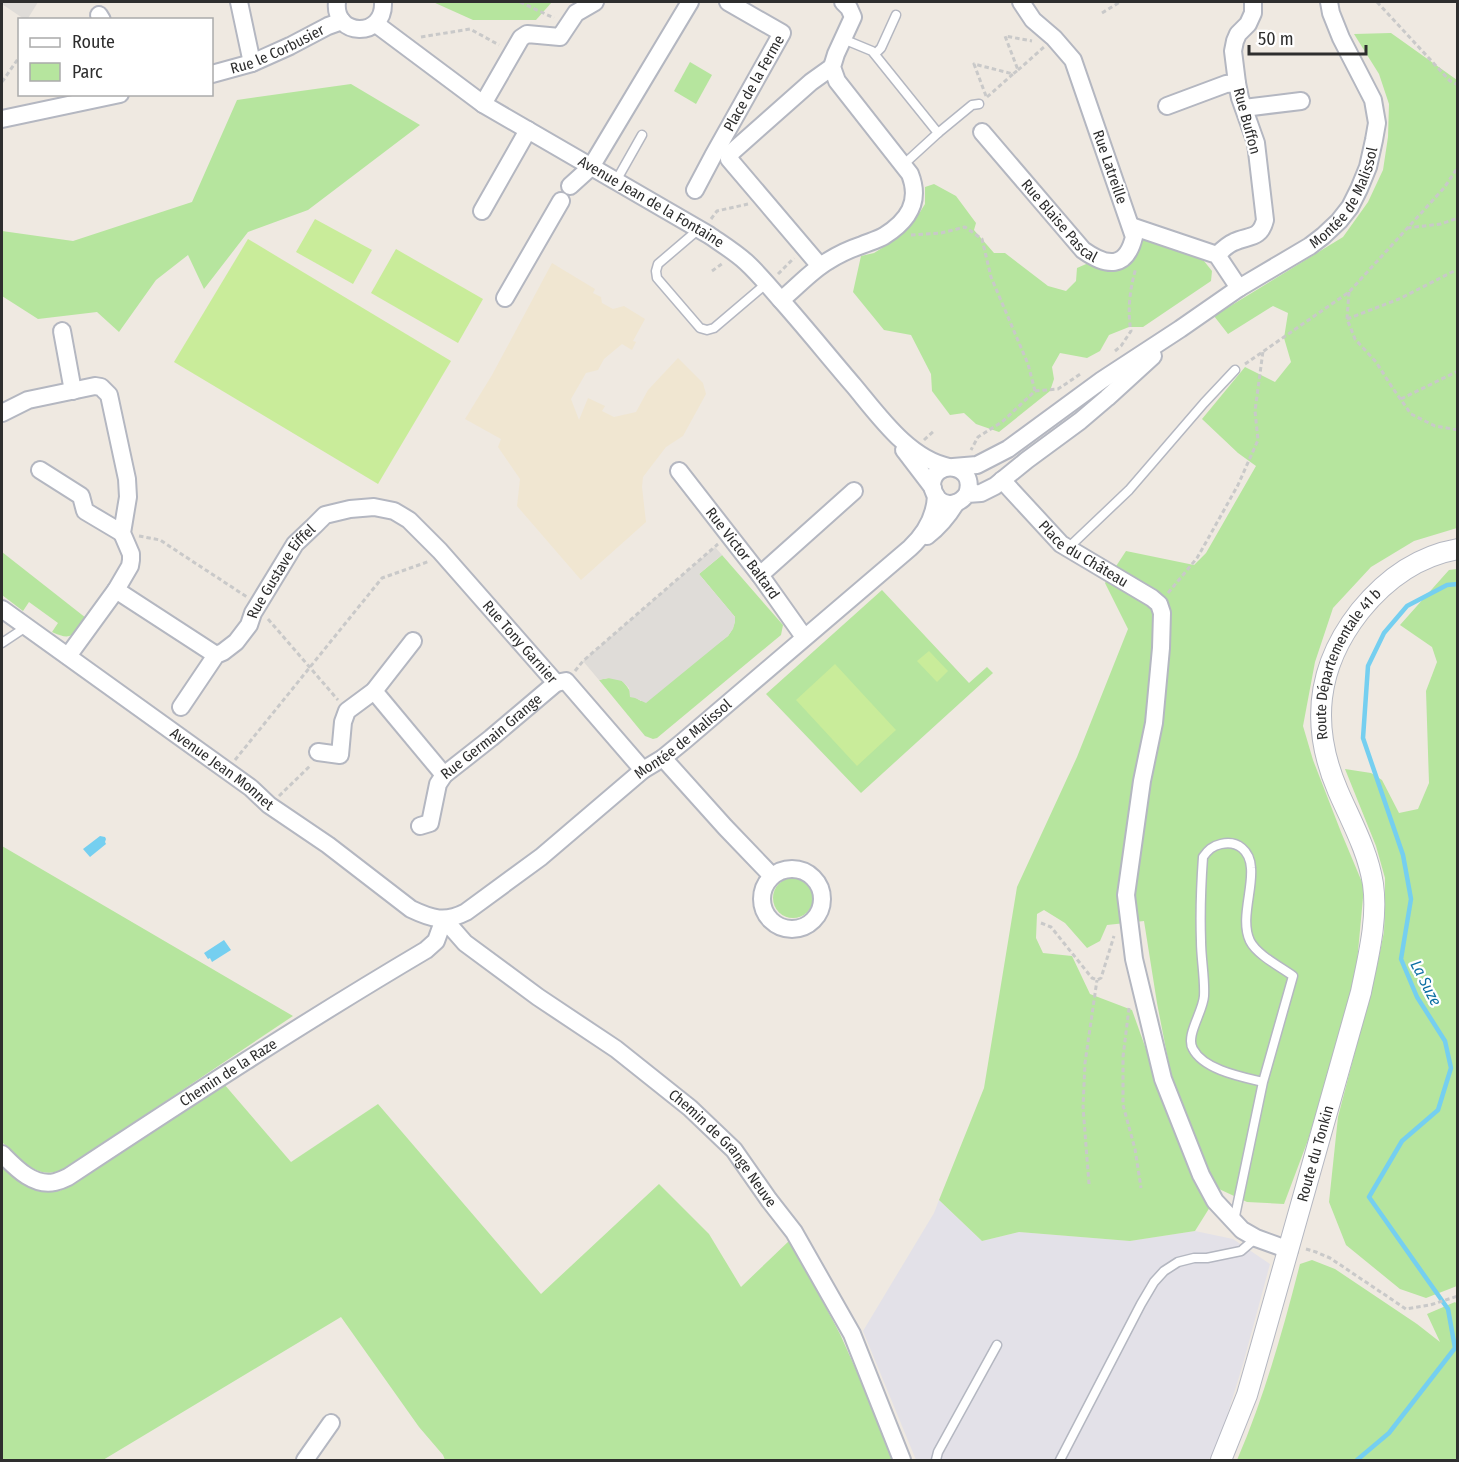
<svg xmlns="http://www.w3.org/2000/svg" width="1459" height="1462" font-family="'Fira Sans Condensed',sans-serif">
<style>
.industrial{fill:#e3e1e8}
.education{fill:#f0e6d1}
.green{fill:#b6e59e}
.pitch{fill:#c9ec9a}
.plaza{fill:#dfdcd8}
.water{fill:#75cff0}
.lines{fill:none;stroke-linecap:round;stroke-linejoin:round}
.stream{stroke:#75cff0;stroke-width:4.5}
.service-casing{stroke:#b4b7c1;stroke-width:11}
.minor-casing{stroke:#b4b7c1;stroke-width:20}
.tertiary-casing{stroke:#b4b7c1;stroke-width:22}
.path{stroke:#c9c9c9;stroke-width:3;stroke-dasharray:4.5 3;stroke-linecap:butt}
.service{stroke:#fff;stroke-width:8}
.minor{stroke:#fff;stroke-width:16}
.tertiary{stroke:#fff;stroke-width:20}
.labels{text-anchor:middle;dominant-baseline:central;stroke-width:4.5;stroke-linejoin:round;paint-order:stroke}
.street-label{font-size:15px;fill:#2e2e2e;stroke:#fff}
.water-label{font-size:16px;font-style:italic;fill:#0d6fa3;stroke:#fff}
</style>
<rect width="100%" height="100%" fill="#efe9e1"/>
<path class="industrial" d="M939 1200 982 1241 1019 1232 1130 1241 1195 1231 1233 1239 1270 1264 1243 1364 1221 1436 1209 1460H916L863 1331 934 1213Z"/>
<path class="education" d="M552 263 595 289 593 293 601 297 602 303 613 309 624 306 645 319 633 341 636 342 632 350 622 344 604 359 598 370 586 373 571 399 579 420 588 398 605 406 602 411 614 417 636 412 648 390 678 358 703 383 706 394 683 436 666 447 643 477 642 487 646 522 581 580 517 506 520 479 498 447 501 439 465 419 492 375Z"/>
<g class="green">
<path d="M433 2H552L536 20H473Z"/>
<path d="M1391 33 1457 80V528L1414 541 1371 567 1333 608 1315 662 1303 726 1313 760 1341 832 1364 887 1355 984 1308 1140 1284 1204 1247 1202 1219 1189 1208 1170 1171 1075 1157 1003 1144 921 1107 925 1100 941 1087 948 1065 923 1044 910 1037 914 1036 938 1043 953 1072 956 1090 994 1132 1010 1166 1105 1210 1207 1195 1231 1130 1241 1019 1232 982 1241 939 1200 984 1088 1017 887 1077 757 1128 629 1105 583 1126 551 1194 565 1206 553 1256 466 1238 453 1202 419 1245 367 1275 382 1291 362 1284 338 1288 313 1273 306 1228 334 1214 316 1343 237 1368 202 1383 170 1388 137 1389 104 1379 74 1354 34Z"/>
<path d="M690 62 712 75 696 104 674 91Z"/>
<path d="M351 84 420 125 308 210 248 232 204 289 188 255 156 280 119 332 97 312 38 319 2 296V231L73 241 192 202 237 100Z"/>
<path d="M934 184 956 196 976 223 974 230 994 253H1005L1048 286 1066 291 1076 281 1077 268 1093 261 1107 266 1141 236 1193 254 1204 261 1212 271 1211 281 1143 327H1129L1109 335 1100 351 1087 358 1060 353 1052 367 1054 379 1050 391 999 432 976 424 964 413 950 415 932 391 931 374 911 335 884 330 853 292 861 256 874 253 890 243 917 217 925 204V187Z"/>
<path d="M2 552 86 618C74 634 73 642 52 632L58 623 29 602 23 611 2 595Z"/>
<path d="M722 555 783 625 781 635 657 738 653 739 645 736 599 680C630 672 622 690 641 701L728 636C732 630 735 625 735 617L699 574Z"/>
<path d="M1457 569V1286L1426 1298 1400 1289 1346 1245 1329 1202 1338 1117 1376 971 1384 932 1385 907V878L1376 846 1345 769 1371 773 1382 780 1399 813 1418 809 1429 783 1426 691 1437 662 1432 647 1400 625 1449 570Z"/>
<path d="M882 590 969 683 987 667 993 673 861 793 766 694Z"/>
<path d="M2 846 293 1016 69 1166C65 1168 60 1171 55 1172 34 1177 15 1155 2 1142Z"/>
<circle cx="793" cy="898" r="20"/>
<path d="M224 1084 291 1162 378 1104 541 1294 659 1184 709 1234 741 1287 790 1240 840 1334 882 1428 892 1460H445L443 1455 419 1427 341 1317 103 1460H2V1167C17 1178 37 1195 58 1191 64 1190 70 1185 75 1183Z"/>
<path d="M1312 1260 1335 1269 1417 1324 1440 1342 1427 1314 1455 1302 1458 1305 1457 1460H1237C1264 1398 1283 1330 1300 1264Z"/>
</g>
<g class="pitch">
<path d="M315 219 372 250 353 284 296 252Z"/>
<path d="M248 239 451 361 378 484 174 362Z"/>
<path d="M396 249 483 299 458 343 371 293Z"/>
<path d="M929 651 948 671 937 682 917 661Z"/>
<path d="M835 664 896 730 857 766 796 700Z"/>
</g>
<g class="plaza">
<path d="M2 2H38L27 20 24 19 2 4Z"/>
<path d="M715 547 722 555 699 574 735 617V622L733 629 728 636 646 703 635 698 630 697 629 688 622 681 608 678 599 680 583 661Z"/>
</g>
<g class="water">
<path d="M100 836 105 837 106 839 105 842 106 844 90 857 83 849Z"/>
<path d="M224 940 231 950 212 962 210 958 208 959 204 953Z"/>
</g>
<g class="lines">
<path class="stream" d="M1357 1460 1389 1433 1455 1348 1448 1309 1369 1197 1402 1141 1438 1110 1451 1068 1445 1041 1417 997 1401 959 1411 899 1403 855 1363 738 1368 666 1384 633 1407 606 1447 585 1458 584"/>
<g class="service-casing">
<g id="service">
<path d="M843 39 872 51 938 133 903 165"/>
<path d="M875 54 881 48 896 15"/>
<path d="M938 133 972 105 979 104"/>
<path d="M616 181 642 135"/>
<path d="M699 229 658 264 656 271 657 278 700 328 707 330 714 328 767 283"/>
<path d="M1067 549 1129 490 1204 403 1235 370"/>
<path d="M2 643 26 627"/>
<path d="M1234 1221 1263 1082 1293 976C1281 967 1257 955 1250 941 1240 920 1253 890 1251 868 1250 851 1238 840 1221 844 1212 846 1208 850 1203 857 1201 885 1200 913 1201 941 1201 959 1205 978 1204 996 1203 1012 1185 1036 1193 1049 1204 1070 1242 1077 1263 1082"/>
<path d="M936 1460 938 1452 997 1345"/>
<path d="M1060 1460 1141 1304 1154 1282 1164 1271 1178 1262 1194 1258H1207L1241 1251 1256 1238"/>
</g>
</g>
<g class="minor-casing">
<g id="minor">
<path d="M239 2 252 63"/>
<path d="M337 2C333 37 385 39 383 2"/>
<path d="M99 15 102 20"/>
<path id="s1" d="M376 24 483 104 709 235C722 244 735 252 746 262 758 273 769 286 780 299 805 327 829 357 854 386 879 416 909 459 949 467"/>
<path id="s2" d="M212 74 252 63 290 46 328 26 342 21"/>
<path d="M483 104 521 38 527 34 560 37 576 13 595 2"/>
<path d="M1167 106 1226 84 1237 83"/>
<path d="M1244 108 1301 101"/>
<path d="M2 119 120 94"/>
<path id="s3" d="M982 132 1083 250C1107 267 1126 269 1134 237L1073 60 1054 38 1033 20 1021 2"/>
<path d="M570 186 591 167 690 2"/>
<path id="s4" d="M695 190 713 156 782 33 728 2"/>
<path d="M482 211 528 130"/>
<path d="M1131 226 1217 255 1239 288"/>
<path d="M1217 255C1222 250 1227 245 1234 242 1248 235 1260 240 1265 220L1256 143 1240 98 1237 83 1233 51 1235 41 1238 34 1248 24 1253 13V2"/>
<path d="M820 266 729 159 732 152 811 82 832 67"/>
<path d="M505 298 561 201"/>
<path d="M781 300C796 288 812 270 828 261 839 254 850 249 862 245 869 242 877 240 884 236 908 221 921 202 910 174L837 81 832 67 836 54 853 17 849 8 843 2"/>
<path d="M62 331 73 391"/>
<path d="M2 413 28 400 95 386 101 387 109 395 127 479 128 497 122 533 131 554V560L130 566 116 590 68 656"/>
<path d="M904 450 933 488"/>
<path id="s5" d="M953 467 977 465 1008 449 1102 380 1180 329 1239 288 1310 246 1323 236 1339 221 1350 207 1359 189 1368 167 1374 140 1377 123 1373 100 1341 38 1331 13 1329 2"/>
<path d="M40 470 81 496 85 511 122 533"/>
<path id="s6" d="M679 471 760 575 804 637"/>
<path id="s7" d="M1002 480 1061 544 1152 598 1159 604 1162 613 1161 648 1154 723 1142 781 1126 895 1134 959 1163 1079 1201 1175 1215 1201 1242 1230 1256 1238 1289 1250"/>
<path d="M967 494C978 463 932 458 932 486 933 491 935 495 938 499 947 508 960 504 967 494L981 493 995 486 1027 460 1080 421 1107 398 1153 356"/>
<path d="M927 536C939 527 948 516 956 503"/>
<path d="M760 575 854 491"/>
<path d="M116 590 216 655"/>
<path id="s8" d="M2 609 251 788 269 805 328 845 411 909C432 919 445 923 466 912L541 857 643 770 663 758 685 740 910 548C925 534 935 517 936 496"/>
<path d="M374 691 444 775"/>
<path id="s9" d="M181 707 216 655 223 652 236 642 249 625 253 613 295 544 314 526 325 515 350 509 374 507 394 511 409 520 440 551 556 683 566 681 643 770"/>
<path d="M318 752 340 755 343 722 347 711 374 691 413 641"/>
<path d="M663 758 725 827 772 876"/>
<path id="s10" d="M420 826 430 823 438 784 444 775 491 738 556 683"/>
<circle cx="792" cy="899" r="30"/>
<path id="s11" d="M444 919 465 943 538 997 616 1049 690 1108 734 1150 769 1200 794 1232 852 1334 902 1460"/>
<path id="s12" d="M2 1154C15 1167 33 1187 55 1182 59 1181 64 1179 68 1177 186 1099 304 1022 426 950L436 941 444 919"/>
<path d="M305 1460 331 1423"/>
</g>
</g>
<g class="tertiary-casing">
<g id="tertiary">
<path id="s13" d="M1221 1460 1247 1395 1261 1346 1361 992C1368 957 1378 920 1373 884 1368 851 1351 821 1338 791 1310 726 1316 667 1360 611 1385 580 1418 556 1458 549"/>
</g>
</g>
<g class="path">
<path d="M520 2 554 18"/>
<path d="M1377 2 1450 81 1458 85"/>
<path d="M1102 13 1120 2"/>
<path d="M421 37 470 29 499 45"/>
<path d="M1018 70 1044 47"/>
<path d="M2 82 20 56"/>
<path d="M986 96 974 64 1013 74 1018 70 1005 36 1032 41"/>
<path d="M987 97 1013 74"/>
<path d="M711 219 717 211 748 204"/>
<path d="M1407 228 1441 224 1458 218"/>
<path d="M911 235 941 233 965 227 982 239 991 277 1028 364 1035 391 1002 422 978 437 971 450"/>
<path d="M712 271 723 263"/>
<path d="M778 274 794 258"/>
<path d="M1349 292 1347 319 1355 339 1376 362 1392 387 1411 414 1435 426 1458 430"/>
<path d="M1347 319 1399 299 1458 269"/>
<path d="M1115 351 1121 346 1131 331C1127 311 1130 288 1136 268"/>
<path d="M1245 364 1349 292 1444 188 1458 167"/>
<path d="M1035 391 1058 389 1082 373"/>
<path d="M1401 399 1458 371"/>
<path d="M924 440 934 431"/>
<path d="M139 536 160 540 247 597"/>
<path d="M1168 593 1197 558 1205 544 1238 485 1258 440 1255 411 1263 351"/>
<path d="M268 619 338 700"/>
<path d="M575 671 583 661 718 544"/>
<path d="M235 760 382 578 430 561"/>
<path d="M279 796 311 765"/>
<path d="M1041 923 1051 927 1092 978 1097 980 1101 978 1114 936"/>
<path d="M1129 1008 1123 1057V1105L1135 1149 1141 1188"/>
<path d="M1089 1184 1083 1107 1085 1063 1097 980"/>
<path d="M1306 1249 1316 1252 1330 1258 1406 1309 1430 1305 1458 1296"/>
</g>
<use href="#service" class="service"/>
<use href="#minor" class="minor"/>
<use href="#tertiary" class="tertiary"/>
</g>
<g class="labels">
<g class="street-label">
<text stroke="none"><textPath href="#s2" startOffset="70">Rue le Corbusier</textPath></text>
<text stroke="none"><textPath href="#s4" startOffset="122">Place de la Ferme</textPath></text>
<text transform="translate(1247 121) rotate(75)">Rue Buffon</text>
<text transform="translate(1110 167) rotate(71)">Rue Latreille</text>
<text stroke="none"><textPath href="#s5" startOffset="484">Montée de Malissol</textPath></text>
<text stroke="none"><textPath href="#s1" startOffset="328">Avenue Jean de la Fontaine</textPath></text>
<text stroke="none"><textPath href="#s3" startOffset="118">Rue Blaise Pascal</textPath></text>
<text stroke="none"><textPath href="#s7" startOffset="111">Place du Château</textPath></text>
<text stroke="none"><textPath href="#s6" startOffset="104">Rue Victor Baltard</textPath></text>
<text stroke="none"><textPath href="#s9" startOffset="171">Rue Gustave Eiffel</textPath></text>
<text stroke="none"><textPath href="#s9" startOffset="496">Rue Tony Garnier</textPath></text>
<text stroke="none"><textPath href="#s13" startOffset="834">Route Départementale 41 b</textPath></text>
<text stroke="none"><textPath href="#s10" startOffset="122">Rue Germain Grange</textPath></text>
<text stroke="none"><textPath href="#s8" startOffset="843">Montée de Malissol</textPath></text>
<text stroke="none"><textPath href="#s8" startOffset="272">Avenue Jean Monnet</textPath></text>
<text stroke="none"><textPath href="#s12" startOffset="268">Chemin de la Raze</textPath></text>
<text stroke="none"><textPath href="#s11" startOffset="363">Chemin de Grange Neuve</textPath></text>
<text stroke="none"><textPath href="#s13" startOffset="321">Route du Tonkin</textPath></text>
</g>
<g class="water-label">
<text transform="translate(1426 983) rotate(63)">La Suze</text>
</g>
</g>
<rect width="1459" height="1462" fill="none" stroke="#2e2e2e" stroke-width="6"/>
<rect x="18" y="18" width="195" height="78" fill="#ffffff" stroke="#ababab" stroke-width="1.5"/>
<rect x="30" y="38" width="30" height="9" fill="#ffffff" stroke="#ababab" stroke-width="1.5"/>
<text x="72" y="48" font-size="18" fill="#2e2e2e">Route</text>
<rect x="30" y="63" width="30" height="18" fill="#b6e59e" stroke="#ababab" stroke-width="1.5"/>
<text x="72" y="78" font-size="18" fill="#2e2e2e">Parc</text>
<path d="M1249 45v9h117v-9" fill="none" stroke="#2e2e2e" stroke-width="3"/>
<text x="1258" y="45" font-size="18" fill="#2e2e2e" stroke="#ffffff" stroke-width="4.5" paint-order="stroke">50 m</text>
</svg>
